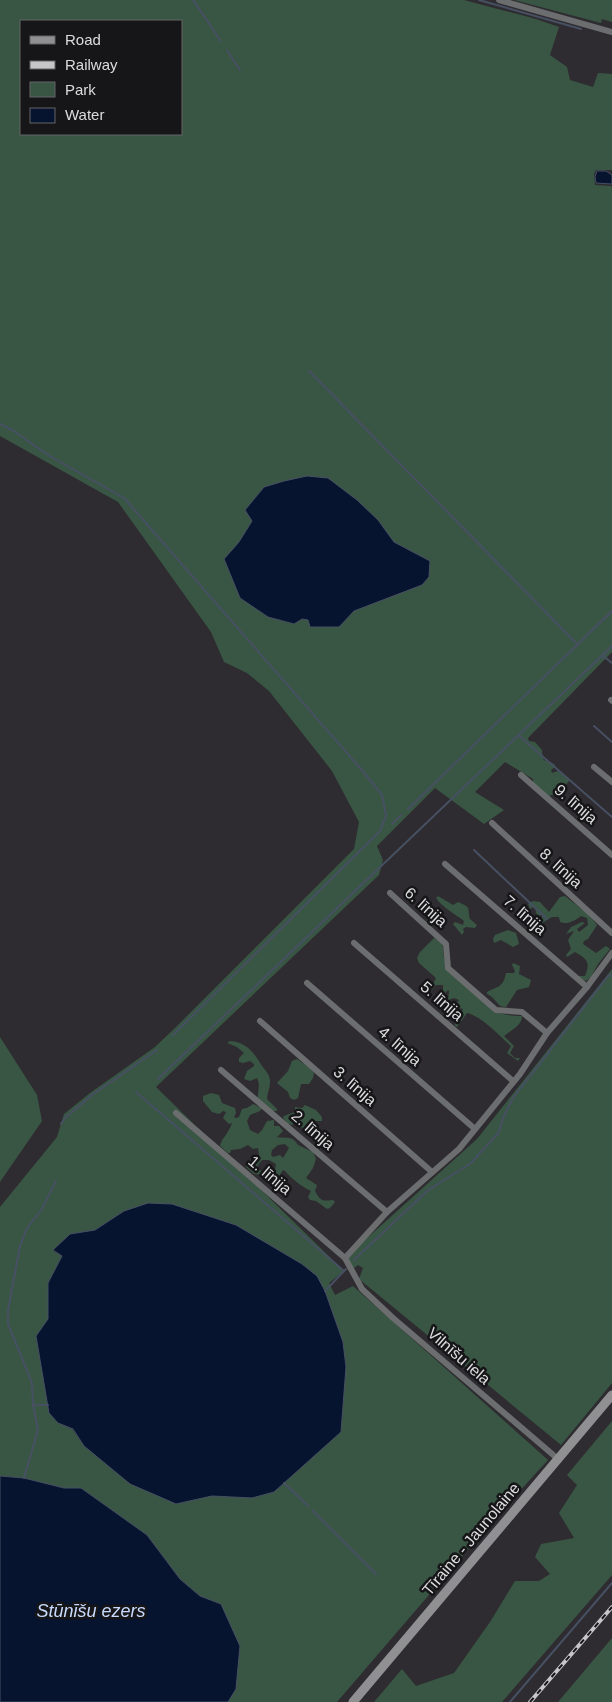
<svg xmlns="http://www.w3.org/2000/svg" width="612" height="1702" font-family="Arial,sans-serif">
<style>
.green{fill:#395644;fill-rule:evenodd}
.water{fill:#07142f;stroke:#475063}
.lines{fill:none;stroke-linecap:round;stroke-linejoin:round}
.stream{stroke:#475063;stroke-width:2}
.minor{stroke:#6c6d6f;stroke-width:6}
.secondary{stroke:#909093;stroke-width:9}
.rail-casing{stroke:#c6c5c7;stroke-width:4}
.rail{stroke:#161517;stroke-width:2;stroke-dasharray:5.5;stroke-linecap:butt}
.labels{text-anchor:middle;dominant-baseline:central;stroke-width:5;stroke-linejoin:round;paint-order:stroke}
.street-label{font-size:16px;fill:#dcdbdd;stroke:#161517}
.water-label{font-size:18px;font-style:italic;fill:#c8dbfe;stroke:#161517}
</style>
<rect width="100%" height="100%" fill="#2e2c30"/>
<g class="green">
<path d="M0 0H464L536 19 559 27 550 55 567 67 570 80 593 87 598 73 612 74V170H596L594 174 595 185 611 186 612 187V652L528 738 529 741 535 742 542 750C543 766 545 757 555 765V767L551 770 552 773 558 771 569 778V781L560 792 549 796 533 783V779L505 762 475 792 504 810 484 824 435 788 377 846 383 860 379 875 156 1087 344 1271 329 1283 335 1295 353 1286 548 1460 495 1518 337 1702H228L236 1689 221 1604 200 1596 180 1579 147 1535 81 1488H64L24 1478 0 1476V1207L57 1137 64 1114 90 1093 155 1047 176 1027 354 849 359 822 332 771 269 691 247 673 224 662 211 632 118 502 0 436ZM21 21H181V134H21ZM378 520 393 542 430 561 422 585 354 611 339 627 302 619 294 624 268 617 240 598 225 559 239 542 252 521ZM124 1211 265 1242 302 1264 325 1291 343 1342 346 1367 341 1432 274 1492 252 1498 212 1495 176 1504 84 1446 72 1429 58 1423 49 1413 36 1336 48 1319V1283L62 1256 53 1251 70 1234 95 1230Z"/>
<path d="M514 0H612V22L602 19 601 23Z"/>
<path d="M438 896 453 905 458 902C472 908 467 907 470 919L477 925 475 928 466 927 463 929 464 932 462 935 453 924 455 922 463 925 464 921C456 915 441 906 436 898Z"/>
<path d="M565 896 589 915 597 925 588 939 584 941 583 944 596 953 606 946 610 949 598 964 591 977 586 981 579 978 577 976H585C591 962 587 959 575 952L567 957 566 955 571 949 568 940 574 931 566 934 571 927 582 922 585 923 577 929 579 932 588 925 587 918 581 916C574 921 568 925 560 922L559 917H552L542 923V915L537 916 535 908 533 907 530 909 528 904 533 901 540 902 549 912 560 897Z"/>
<path d="M508 930 516 933 519 944 513 947 501 940 494 943 493 939 495 935Z"/>
<path d="M434 938C448 944 441 951 445 961 451 972 487 1008 499 1013 506 1015 515 1016 522 1016 522 1026 511 1030 504 1036L514 1046 510 1053 515 1058H520L518 1061 507 1053 511 1046C498 1035 483 1017 467 1013L457 1027 455 1026V1022L463 1009 455 1007 459 1000 454 998 448 1000 449 991 448 990 443 995V985H436L433 989H431L436 978 419 963 417 958 420 952Z"/>
<path d="M513 963 520 966 519 974 531 980 529 987 517 990 506 1007C497 1008 496 997 487 994V992C498 986 503 988 506 973H514L515 971 512 965Z"/>
<path d="M612 969V1383L561 1445 359 1279 363 1268 358 1265 354 1268 345 1258 477 1139Z"/>
<path d="M0 1037 37 1095 42 1121 0 1182Z"/>
<path d="M230 1041C245 1042 253 1051 260 1063 264 1069 269 1073 270 1080 271 1086 267 1093 267 1099L277 1109V1111H273L258 1100C257 1092 261 1086 257 1078L250 1081 244 1079 247 1071 254 1066V1064L250 1061 243 1063 239 1062V1058L244 1053 237 1047 227 1043Z"/>
<path d="M297 1059 310 1068 314 1073 313 1078 309 1084H301L298 1098 294 1100 290 1098 288 1092 277 1083 288 1071 292 1061Z"/>
<path d="M211 1093 219 1095 222 1103 235 1108 236 1113 234 1117 236 1118 239 1117 242 1109 247 1108 253 1104 262 1108 260 1111 250 1115 247 1121 250 1130 258 1134 262 1130 267 1121 274 1120V1126H279L283 1131 277 1137C287 1139 292 1135 298 1145L313 1152 316 1159 313 1168 306 1178 317 1185 315 1191C321 1202 323 1201 333 1200L335 1202 330 1208 327 1209 316 1201 310 1200 308 1197 311 1191C302 1187 292 1179 285 1171L283 1170 279 1176 277 1175 275 1170 276 1164 269 1160H262L258 1165V1168L262 1172 261 1175 254 1174 246 1167V1165L255 1157 259 1155 258 1148 253 1149 248 1145 240 1149 231 1150 230 1153H228L220 1146C221 1139 229 1133 232 1123L229 1124 223 1118 226 1112 223 1111 219 1114 212 1112 203 1101V1096ZM285 1144 289 1148 283 1158 280 1155 273 1157 271 1155 272 1150 278 1145Z"/>
<path d="M305 1105 316 1110 322 1117V1121H315C309 1128 307 1130 298 1126L296 1123 299 1118 298 1117 292 1125 288 1124 283 1118 284 1116 295 1112V1107L302 1108Z"/>
<path d="M612 1421V1575L502 1702H374L402 1669 416 1686 454 1673 490 1622 515 1581H539L550 1574 535 1557 541 1544 574 1538 559 1513 577 1485 567 1475Z"/>
<path d="M612 1638V1702H558Z"/>
</g>
<g class="water">
<path d="M597 171H606L612 175V184L596 183 595 177Z"/>
<path d="M307 476 328 478 357 500 378 520 394 542 430 561 429 577 422 585 354 611 339 627H310L308 620 302 619 294 624 268 617 240 598 224 559 239 542 252 521 245 510 264 487 284 481Z"/>
<path d="M148 1203 172 1204 236 1225 302 1264 317 1276 325 1291 343 1342 346 1367 341 1432 274 1492 252 1498 212 1496 176 1504 130 1484 84 1446 73 1429 58 1423 49 1413 36 1336 48 1319V1283L62 1256 53 1250 70 1234 95 1230 124 1211Z"/>
<path d="M0 1476 24 1478 64 1488H81L147 1535 180 1579 200 1596 221 1604 240 1646 236 1689 228 1702H0Z"/>
</g>
<g class="lines">
<g class="stream">
<path d="M193 0 221 41"/>
<path d="M479 0 581 29"/>
<path d="M227 50 240 70"/>
<path d="M309 371 578 645"/>
<path d="M0 424 14 431 48 455 124 498 361 769 382 795 386 816 380 831 173 1035"/>
<path d="M602 655 612 663"/>
<path d="M594 726 612 742"/>
<path d="M518 735 612 817"/>
<path d="M408 809 612 611"/>
<path d="M392 824 401 815"/>
<path d="M474 850 547 919"/>
<path d="M158 1079 612 646"/>
<path d="M136 1092 344 1271"/>
<path d="M61 1124 65 1118 92 1095 157 1050"/>
<path d="M354 1260 427 1191 471 1163 499 1132 503 1118 513 1098 608 976 612 975"/>
<path d="M325 1291 346 1269"/>
<path d="M33 1405 32 1383 8 1324V1310L20 1246 27 1228 42 1209 56 1181"/>
<path d="M24 1478 38 1430 33 1405H48"/>
<path d="M284 1483 308 1506"/>
<path d="M313 1511 376 1574"/>
<path d="M510 1702 612 1583"/>
</g>
<g class="minor">
<path d="M499 0 612 32"/>
<path d="M611 700 612 701"/>
<path d="M594 767 612 782"/>
<path d="M521 775 612 855"/>
<path d="M492 823 612 933"/>
<path d="M445 864 587 987"/>
<path d="M390 893 446 944 448 968 496 1010 522 1012 547 1033"/>
<path d="M354 943 513 1081"/>
<path d="M307 983 475 1129"/>
<path d="M260 1021 432 1172"/>
<path d="M221 1070 387 1212"/>
<path d="M176 1113 345 1258"/>
<path d="M558 1459 393 1318 362 1289 345 1258 387 1212 459 1149 520 1074 547 1033 587 987 612 953"/>
</g>
<path class="secondary" d="M353 1702 612 1395"/>
<g class="rail-casing">
<path id="rail" d="M530 1702 612 1607"/>
</g>
<use href="#rail" class="rail"/>
</g>
<g class="labels">
<g class="street-label">
<text transform="translate(576 804) rotate(41)">9. līnija</text>
<text transform="translate(561 868) rotate(42)">8. līnija</text>
<text transform="translate(426 907) rotate(42)">6. līnija</text>
<text transform="translate(525 915) rotate(41)">7. līnija</text>
<text transform="translate(442 1001) rotate(41)">5. līnija</text>
<text transform="translate(400 1046) rotate(41)">4. līnija</text>
<text transform="translate(355 1086) rotate(41)">3. līnija</text>
<text transform="translate(313 1130) rotate(41)">2. līnija</text>
<text transform="translate(270 1175) rotate(40)">1. līnija</text>
<text transform="translate(459 1356) rotate(41)">Vilnīšu iela</text>
<text transform="translate(471 1539) rotate(-50)">Tīraine - Jaunolaine</text>
</g>
<g class="water-label">
<text x="91" y="1611">Stūnīšu ezers</text>
</g>
</g>
<rect x="20" y="20" width="162" height="115" fill="#161517" stroke="#656466"/>
<rect x="30" y="36" width="25" height="8" fill="#909093" stroke="#656466"/>
<text x="65" y="45" font-size="15" fill="#dcdbdd">Road</text>
<rect x="30" y="61" width="25" height="8" fill="#c6c5c7" stroke="#656466"/>
<text x="65" y="70" font-size="15" fill="#dcdbdd">Railway</text>
<rect x="30" y="82" width="25" height="15" fill="#395644" stroke="#656466"/>
<text x="65" y="95" font-size="15" fill="#dcdbdd">Park</text>
<rect x="30" y="108" width="25" height="15" fill="#07142f" stroke="#656466"/>
<text x="65" y="120" font-size="15" fill="#dcdbdd">Water</text>
</svg>
